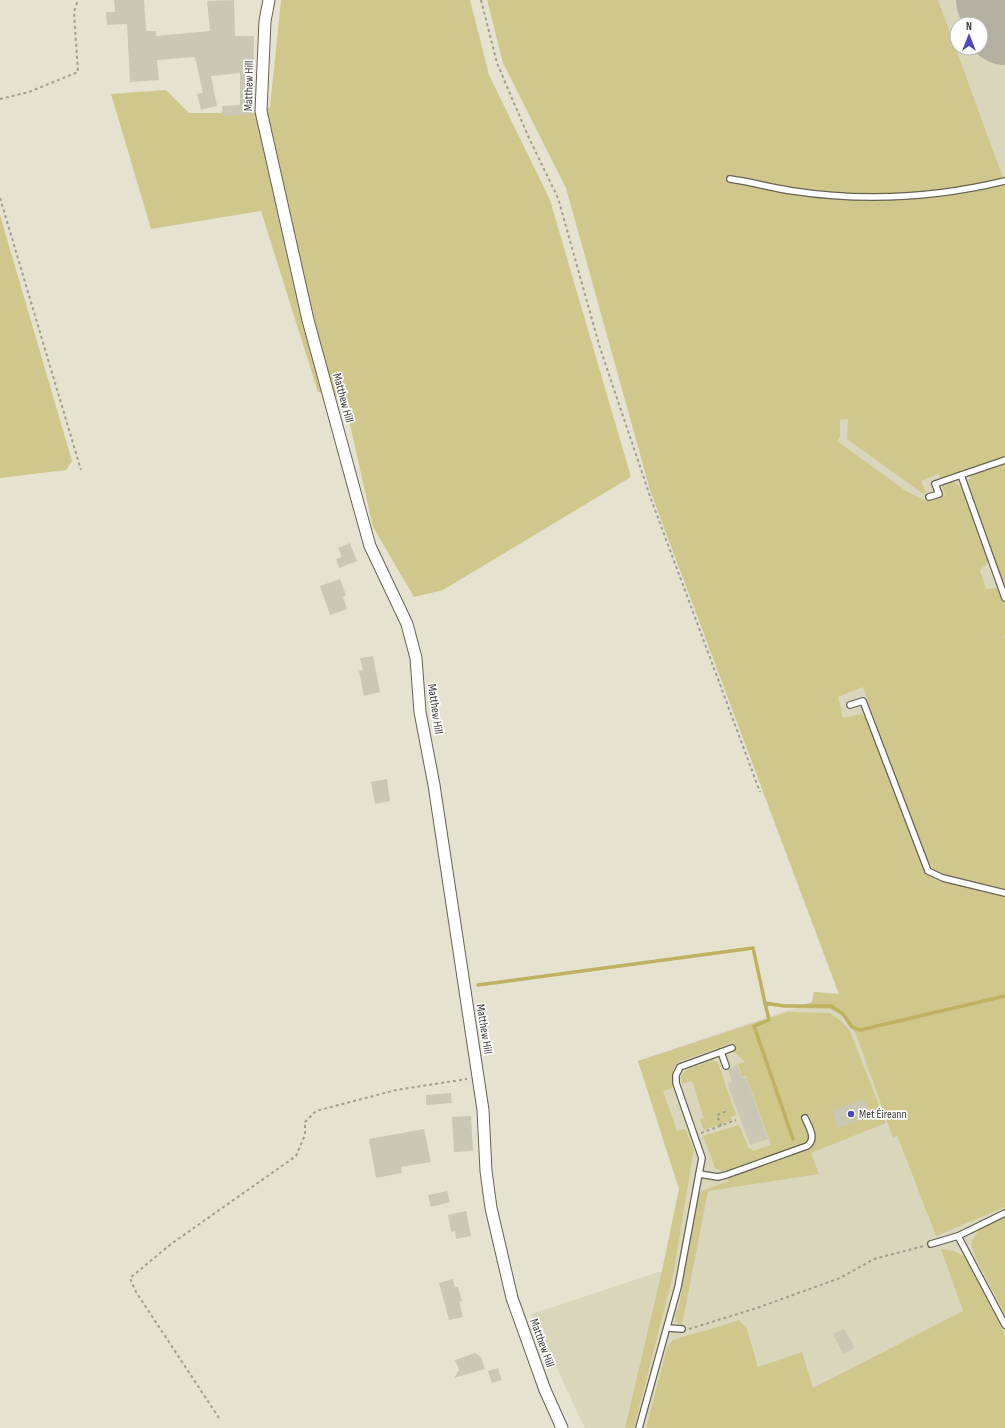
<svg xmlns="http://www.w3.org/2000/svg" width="1005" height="1428" font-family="'Sofia Sans Condensed',sans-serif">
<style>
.built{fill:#dad6bc;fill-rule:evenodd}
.green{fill:#d0c78c}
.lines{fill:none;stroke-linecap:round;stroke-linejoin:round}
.stream{stroke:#beb160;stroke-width:3.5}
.taxiway{stroke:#b2b0a0;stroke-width:32}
.runway{stroke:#b2b0a0;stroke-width:80}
.building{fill:#cac7b5}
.lane-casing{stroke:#656353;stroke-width:8}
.street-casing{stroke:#656353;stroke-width:13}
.path{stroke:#a09e90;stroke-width:2;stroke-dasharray:3 3;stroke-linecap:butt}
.lane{stroke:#fff;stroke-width:5.5}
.street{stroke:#fff;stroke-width:11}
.poi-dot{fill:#5047bf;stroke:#fff;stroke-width:1.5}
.labels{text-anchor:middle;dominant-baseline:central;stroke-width:3.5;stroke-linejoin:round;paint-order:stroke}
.street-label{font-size:12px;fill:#3e3c35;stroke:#fff}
.poi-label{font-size:12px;fill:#3e3c35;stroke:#fff;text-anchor:start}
</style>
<rect width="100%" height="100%" fill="#e5e3d0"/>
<path class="built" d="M667 0H1005V1428H585L531 1314 662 1271 679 1189 638 1061 812 1002 814 992 839 994 650 490ZM957 24H981V48H957Z"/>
<g class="green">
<path d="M281 0H470L489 75 550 200 631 477 443 590 414 597 373 527 344 398 318 392 261 211 151 229 111 94 166 90 189 113H256L270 107Z"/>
<path d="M487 0H938L1003 178C967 187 931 195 895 195 844 197 793 189 743 183L791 194 871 201 936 196 1005 184V456L940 478 938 474 921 481 926 493H922L847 439 848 419 840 420V437L837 441 906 491 926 501 945 496 942 486 953 482 962 488 989 561 980 570 986 589 999 588 1005 605V635L1003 637 1005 639V889L946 875 933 869 927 858 912 820 863 687 838 697 843 718 862 714 870 724 925 873 935 880 1005 897V1207L936 1236 897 1135 893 1138 856 1034 841 1014 829 1009 794 1008 812 1002 814 992 839 994 650 490 566 188 503 63Z"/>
<path d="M0 215 72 461 66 470 0 478Z"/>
<path d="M1005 463V591L967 482 972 475Z"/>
<path d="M788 1012 830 1013 841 1021 850 1031 886 1123 811 1153 819 1174 708 1191 682 1325 676 1322 675 1314 679 1307 698 1195 702 1191 728 1181 726 1170 721 1171 715 1168 703 1136 739 1125 749 1149H752L753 1151 771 1145 746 1076 742 1077 738 1064 745 1062 734 1052 732 1043 678 1062 673 1070 674 1087 663 1091 677 1131 685 1129 694 1150 692 1160 674 1271 634 1428H625L662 1271 679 1189 638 1061Z"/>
<path d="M713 1060 718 1063 736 1115 731 1117 732 1120 704 1130 700 1120 704 1118 692 1081 682 1084 681 1076 686 1070Z"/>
<path d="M1005 1216V1315L975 1256 971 1243 979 1229Z"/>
<path d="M941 1249 954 1251 965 1257 1005 1335V1428H646L667 1348 672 1341 681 1337 718 1327 739 1320 747 1329 758 1367 802 1352 813 1388 963 1311Z"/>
</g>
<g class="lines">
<g class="stream">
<path d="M478 985 753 948 765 1003"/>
<path d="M793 1139 754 1026 769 1020 765 1003 784 1006H831L843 1014 852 1027 860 1030 1005 996"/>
</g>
<path class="taxiway" d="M1002 0 1005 18"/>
<path class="runway" d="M996 0 1005 25"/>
</g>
<g class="building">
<path d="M114 0H144L146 31H156V36L210 31 207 1 234 0 235 36H254L253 96H250L252 114 223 116 222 106 240 105V73L211 76 217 106 201 110 197 94 203 93 195 57 157 60 159 80 130 82 127 24 107 25 106 12H115Z"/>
<path d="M350 543 357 561 339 568 336 559 342 557 338 548Z"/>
<path d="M340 579 346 595 343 597 347 609 330 615 320 586Z"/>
<path d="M373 656 380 692 364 696 359 671 363 670 360 658Z"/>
<path d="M387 779 390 801 375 804 371 782Z"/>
<path d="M737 1065 742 1078 746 1077 768 1139 750 1145 727 1083 732 1082 728 1070Z"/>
<path d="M451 1093 452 1103 426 1105V1095Z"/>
<path d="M864 1099 870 1116 838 1128 832 1111Z"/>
<path d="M471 1116 473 1151 454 1152 452 1117Z"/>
<path d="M424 1129 431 1162 401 1167 402 1173 376 1178 369 1139Z"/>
<path d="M447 1191 450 1202 431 1207 428 1195Z"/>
<path d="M466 1211 471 1236 456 1239 455 1231 451 1232 448 1215Z"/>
<path d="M453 1279 455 1287H458L462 1301 459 1302 463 1317 449 1320 439 1283Z"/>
<path d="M844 1329 855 1348 843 1354 833 1334Z"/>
<path d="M475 1353 481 1357 485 1369 454 1378 459 1370 455 1360Z"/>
<path d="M498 1368 502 1380 492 1383 488 1371Z"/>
</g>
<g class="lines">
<g class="lane-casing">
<g id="lane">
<path d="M730 179C752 182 772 188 793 191 865 202 935 198 1005 181"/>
<path d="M961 475 1005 460"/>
<path d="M929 497 939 494 935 484 961 475 1005 598"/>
<path d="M850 705 863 701 928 871 943 878 1005 893"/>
<path d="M732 1048 680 1067 676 1075V1083L702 1158 699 1174 718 1177 726 1175 807 1146C817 1139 809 1127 805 1118"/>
<path d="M721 1052 726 1066"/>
<path d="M958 1236 1005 1325"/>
<path d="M931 1244 958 1236 1005 1213"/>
<path d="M668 1328 682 1329"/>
<path d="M639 1428 678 1287 699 1174"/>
</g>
</g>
<g class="street-casing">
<path id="street" d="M269 0 265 21 261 111 308 320 358 503 370 546 407 624 416 658 420 712 434 785 483 1110 486 1171 491 1208 512 1298 545 1390 562 1428"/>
</g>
<g class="path">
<path d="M481 0 497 63 528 136 558 198 600 348 651 499 760 792"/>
<path d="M0 99 29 92 78 72 74 12 78 0"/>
<path d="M0 198 81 470"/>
<path d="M721 1126 717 1115 727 1111"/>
<path d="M701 1133 736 1120"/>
<path d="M689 1329 757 1308 840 1278 874 1259 924 1246"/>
<path d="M219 1418 136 1292 130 1278 171 1244 296 1156 305 1135V1122L316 1111 396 1090 467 1079"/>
</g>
<use href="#lane" class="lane"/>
<use href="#street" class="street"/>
</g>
<circle class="poi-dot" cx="851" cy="1114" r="4"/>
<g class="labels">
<g class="street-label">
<text transform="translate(249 86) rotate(-89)">Matthew Hill</text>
<text transform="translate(343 398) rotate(75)">Matthew Hill</text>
<text transform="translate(435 709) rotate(82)">Matthew Hill</text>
<text transform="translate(484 1029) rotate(81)">Matthew Hill</text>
<text transform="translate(542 1343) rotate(70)">Matthew Hill</text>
</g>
<g class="poi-label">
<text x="859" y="1114">Met Éireann</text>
</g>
</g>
<g transform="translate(969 36)"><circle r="19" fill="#ffffff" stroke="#b2b1ae"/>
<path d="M0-3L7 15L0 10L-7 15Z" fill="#5047bf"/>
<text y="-6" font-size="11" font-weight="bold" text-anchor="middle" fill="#3e3c35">N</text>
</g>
</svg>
